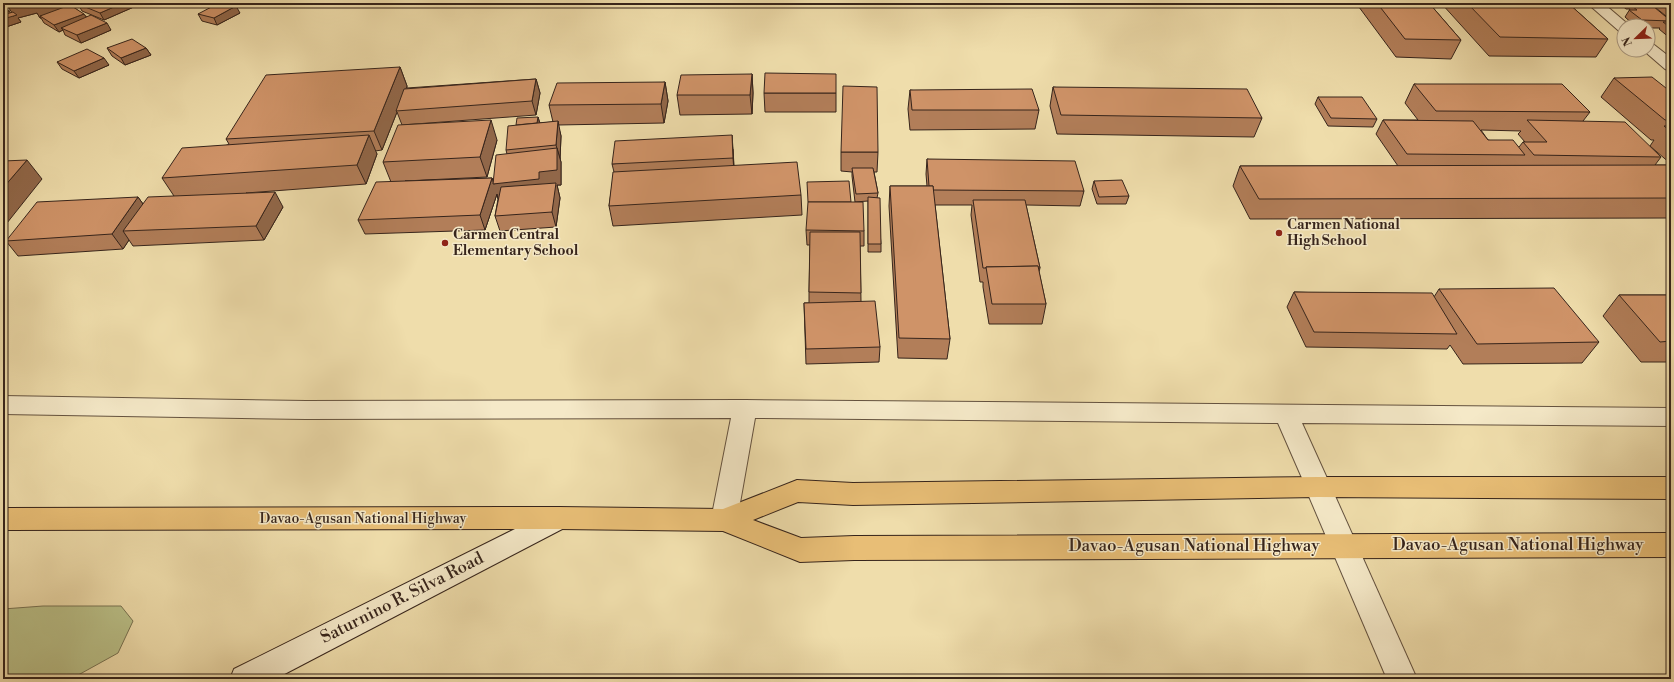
<svg xmlns="http://www.w3.org/2000/svg" width="1674" height="682" font-family="'Libre Bodoni',serif">
<style>
.green{fill:#bac088;stroke:#787252}
.lines{fill:none;stroke-linecap:round;stroke-linejoin:round}
.lane-casing{stroke:#64523f;stroke-width:2}
.street-casing{stroke:#64523f;stroke-width:2}
.secondary-casing{stroke:#36241b;stroke-width:2}
.highway-casing{stroke:#36241b;stroke-width:2}
.lane{fill:#f5e9c8;fill-rule:evenodd}
.street{fill:#f5e9c8;fill-rule:evenodd}
.secondary{fill:#f5e9c8;fill-rule:evenodd}
.highway{fill:#e8be76;fill-rule:evenodd}
.wall{fill:#b27e59;stroke:#36241b;fill-rule:evenodd}
.shaded-wall{fill:#916749;stroke:#36241b}
.building{fill:#cf9368;stroke:#36241b}
.poi-dot{fill:#8f2418;stroke:#f5e9c8;stroke-width:1.5}
.labels{text-anchor:middle;dominant-baseline:central;stroke-width:3;stroke-linejoin:round;paint-order:stroke}
.poi-label{font-size:14px;font-weight:bold;fill:#36241b;stroke:#f5e9c8;text-anchor:start}
.street-label{font-size:14px;fill:#36241b;stroke:#f5e9c8}
.near-street-label{font-size:17px;fill:#36241b;stroke:#f5e9c8}
</style>
<rect width="100%" height="100%" fill="#efddab"/>
<filter id="stains"><feTurbulence type="fractalNoise" baseFrequency=".005" numOctaves="4"/><feColorMatrix values="0 0 0 0 .2 0 0 0 0 .09 0 0 0 0 .02 0 0 0 .5 -.17"/></filter>
<radialGradient id="worn" r=".72"><stop offset=".6" stop-color="#630" stop-opacity="0"/><stop offset="1" stop-color="#630" stop-opacity=".3"/></radialGradient>
<path class="green" d="M43 606H121L133 621 118 653 71 679H3V609Z"/>
<g class="lines">
<g class="lane-casing">
<path id="lane" d="M3 396 306 401 745 400 1671 408V426L1302 423 1331 487 1327 494 1318 497 1309 494 1278 423 755 418 737 520 733 528 724 531 715 528 711 520 731 418 306 419 3 414Z"/>
</g>
<g class="street-casing">
<g id="street">
<path d="M3 3H26L24 6 3 12Z"/>
<path d="M1587 3H1603L1630 26H1624V32L1619 31Z"/>
<path d="M1648 42 1653 44 1671 58V71L1665 69 1643 50H1648Z"/>
<path d="M1318 477 1327 480 1331 487 1417 679H1387L1305 487 1309 480Z"/>
</g>
</g>
<g class="secondary-casing">
<path id="secondary" d="M559 507 568 510 572 518 568 526 275 679H230L234 669Z"/>
</g>
<g class="highway-casing">
<path id="highway" d="M1318 477H1671V499L1318 497 853 505 798 502 753 520 801 538 854 536 1671 533V557L854 560 800 562 723 531 559 529 3 530V508L559 507 723 509 797 480 853 483Z"/>
</g>
<use href="#lane" class="lane"/>
<use href="#street" class="street"/>
<use href="#secondary" class="secondary"/>
<use href="#highway" class="highway"/>
</g>
<g class="wall">
<path d="M7 3H71L72 6 87 17 111 30 81 43 65 35 63 30 59 32 44 23 41 18H40L37 13 18 18 21 22 3 28V8L11 13 12 12 7 5Z"/>
<path d="M1356 3H1429L1461 40 1451 59 1396 57Z"/>
<path d="M1441 3H1568L1608 39 1596 57 1489 56Z"/>
<path d="M1619 3H1671V39L1659 29 1660 28H1648V26H1635L1625 17 1630 9H1626ZM1651 4 1666 16H1667V17L1650 7Z"/>
<path d="M78 4 136 6 104 20 82 11Z"/>
<path d="M240 13 217 25 202 21 198 14Z"/>
<path d="M107 48H146L151 55 125 65 112 56Z"/>
<path d="M57 62 109 65 79 78 62 69Z"/>
<path d="M400 67 407 86V88L536 79 540 93 536 115 402 125 397 112 382 150 375 151 377 154 366 184 246 193 283 207 264 240 133 246 129 240 123 249 18 256 6 241 138 197 143 204 174 196 162 178 229 144 226 139Z"/>
<path d="M752 74 753 93 752 114 680 115 677 95Z"/>
<path d="M1614 78 1671 92V164L1650 146 1654 140H1651L1601 97Z"/>
<path d="M665 82 668 101 664 123 558 125 561 136 560 159 561 162V185H557L560 198 556 227 500 231 495 216 498 199 497 194 485 230 365 234 358 220 391 182 383 162 497 140 487 177 405 181 492 178 494 182 507 154 506 150 538 117 540 123 553 122 549 105Z"/>
<path d="M1414 84 1590 112 1583 121 1661 157 1655 165H1671V218L1250 219 1233 186 1240 166H1398L1376 134 1383 120H1418L1405 103ZM1481 130 1521 131 1518 134 1525 142H1523L1519 147 1488 140Z"/>
<path d="M1053 87 1262 118 1254 137 1057 134 1050 106Z"/>
<path d="M910 90 1039 110 1035 129 910 130 908 109Z"/>
<path d="M764 93H836V112H765Z"/>
<path d="M1318 97 1377 119 1373 127 1328 126 1315 104Z"/>
<path d="M733 149 734 166 801 195 802 215 613 226 609 206 614 172 612 164Z"/>
<path d="M841 152H878L877 172H874L878 193 877 198 881 244V252H868V201L855 202 852 176V172L841 171Z"/>
<path d="M927 159 1084 191 1080 206 1026 205 1040 268 1039 272 1046 304 1042 324H989L983 287V282H980L971 215 972 205H935L950 339 947 359 898 358 889 206 890 186H927L926 174Z"/>
<path d="M1094 181 1129 196 1126 204H1097L1092 189Z"/>
<path d="M851 202 864 231V246H860L861 301 880 347 879 362 806 364 804 303H809V292L810 245H807L806 230Z"/>
<path d="M1439 289 1599 342 1582 363 1463 364 1450 345 1447 349 1306 347 1287 307 1294 292 1434 297Z"/>
<path d="M1619 295H1671V362H1641L1603 316Z"/>
</g>
<g class="shaded-wall">
<path d="M16 3H71L73 11 40 16 41 18H40L37 13 18 18 21 22 3 28V13L9 11 13 16H14L7 5Z"/>
<path d="M123 3H135L136 6 104 20 100 13Z"/>
<path d="M236 6 240 13 217 25 214 18Z"/>
<path d="M84 14 89 21 61 28 63 30 59 32 54 25Z"/>
<path d="M107 23 111 30 81 43 77 35Z"/>
<path d="M146 48 151 55 125 65 121 58Z"/>
<path d="M104 58 109 65 79 78 74 71Z"/>
<path d="M400 67 407 86 398 110 396 111 397 112 382 150 374 131Z"/>
<path d="M752 74 753 93 752 114 750 95Z"/>
<path d="M536 79 540 93 536 115 532 101Z"/>
<path d="M665 82 668 101 664 123 661 104Z"/>
<path d="M538 117 540 125 536 127Z"/>
<path d="M491 120 497 140 487 177 480 157Z"/>
<path d="M558 121 561 136 560 159 556 145Z"/>
<path d="M369 135 377 154 366 184 357 165Z"/>
<path d="M732 135 733 149 734 172 733 158Z"/>
<path d="M557 148 561 162V185H557L560 198 556 227 552 212 498 199 497 194 485 230 480 215 492 178 494 184Z"/>
<path d="M27 160 42 179 3 228V188Z"/>
<path d="M275 192 283 207 264 240 256 226Z"/>
<path d="M138 197 148 211 123 231 129 240 123 249 112 234Z"/>
</g>
<g class="building">
<path d="M7 3H16L7 5Z"/>
<path d="M31 3H41L31 5Z"/>
<path d="M80 3H123L100 13 78 4Z"/>
<path d="M219 3H225L236 6 214 18 198 14Z"/>
<path d="M1377 3H1429L1461 40 1405 39Z"/>
<path d="M1467 3H1568L1608 39 1500 37Z"/>
<path d="M70 5 84 14 54 25 40 16Z"/>
<path d="M1632 6 1654 7 1671 21 1642 20 1629 10H1637Z"/>
<path d="M3 8 9 11 3 13Z"/>
<path d="M13 12 17 15 3 19V15Z"/>
<path d="M91 15 107 23 77 35 61 28Z"/>
<path d="M1663 22H1671V28Z"/>
<path d="M132 39 146 48 121 58 107 48Z"/>
<path d="M87 49 104 58 74 71 57 62Z"/>
<path d="M400 67 374 131 226 139 266 75Z"/>
<path d="M765 73 836 74V93H764Z"/>
<path d="M752 74 750 95H677L681 75Z"/>
<path d="M1652 77 1671 92V120H1665L1614 78Z"/>
<path d="M536 79 532 101 396 111 404 89Z"/>
<path d="M665 82 661 104 549 105 557 83Z"/>
<path d="M1414 84H1562L1590 112 1436 111Z"/>
<path d="M843 86 877 87 878 152H841Z"/>
<path d="M1053 87 1247 89 1262 118 1061 115Z"/>
<path d="M1032 89 1039 110H912L910 90Z"/>
<path d="M1318 97H1362L1377 119 1331 118Z"/>
<path d="M538 117 537 123 516 125 517 118Z"/>
<path d="M491 120 480 157 383 162 398 125Z"/>
<path d="M1383 120 1473 121 1488 140H1513L1525 155 1407 154Z"/>
<path d="M1527 120 1625 122 1661 157 1534 155 1523 142H1547Z"/>
<path d="M558 121 556 145 506 150 508 126Z"/>
<path d="M1664 126H1671V132Z"/>
<path d="M369 135 357 165 162 178 182 148Z"/>
<path d="M732 135 733 158 612 164 615 141Z"/>
<path d="M557 148V170L539 172V179L493 184 496 155Z"/>
<path d="M927 159 1075 161 1084 191 933 190V186H929Z"/>
<path d="M27 160 3 188V161Z"/>
<path d="M797 162 801 195 609 206 613 172Z"/>
<path d="M1671 165V198L1259 199 1240 166Z"/>
<path d="M852 168H873L878 193 856 194Z"/>
<path d="M492 178 480 215 358 220 376 182Z"/>
<path d="M1122 180 1129 196 1099 197 1094 181Z"/>
<path d="M849 181 851 202H808L807 182Z"/>
<path d="M556 183 552 212 495 216 501 187Z"/>
<path d="M890 186H933L950 339 899 338Z"/>
<path d="M275 192 256 226 123 231 148 197Z"/>
<path d="M138 197 112 234 6 241 37 202Z"/>
<path d="M868 197 880 198 881 244H868Z"/>
<path d="M973 200H1025L1040 268H1038V266L986 267V268H983Z"/>
<path d="M808 202H863L864 231 806 230Z"/>
<path d="M810 232H860L861 293 809 292Z"/>
<path d="M1038 266 1046 304H992L986 267Z"/>
<path d="M1554 288 1599 342 1477 344 1439 289Z"/>
<path d="M1294 292 1432 293 1457 334 1314 332Z"/>
<path d="M1619 295H1671V341L1660 342Z"/>
<path d="M875 301 880 347 806 349 804 303Z"/>
</g>
<g class="poi-dot">
<circle cx="1279" cy="233" r="4"/>
<circle cx="445" cy="243" r="4"/>
</g>
<g class="labels">
<g class="poi-label">
<text x="1287" y="225">Carmen National<tspan x="1287" dy="16">High School</tspan></text>
<text x="453" y="235">Carmen Central<tspan x="453" dy="16">Elementary School</tspan></text>
</g>
<g class="street-label">
<text x="363" y="519">Davao-Agusan National Highway</text>
</g>
<g class="near-street-label">
<text x="1518" y="545">Davao-Agusan National Highway</text>
<text x="1194" y="546">Davao-Agusan National Highway</text>
<text transform="translate(402 598) rotate(-27)">Saturnino R. Silva Road</text>
</g>
</g>
<rect width="1674" height="682" fill="none" stroke="#efddab" stroke-width="16"/>
<rect x="4" y="4" width="1666" height="674" fill="none" stroke="#36241b" stroke-width="2"/>
<rect x="8" y="8" width="1658" height="666" fill="none" stroke="#36241b"/>
<g transform="translate(1636 38) rotate(247)"><circle r="19" fill="#f5e9c8" stroke="#a99a83"/>
<path d="M0-3L7 15L0 10L-7 15Z" fill="#8f2418"/>
<text y="-6" font-size="11" font-weight="bold" text-anchor="middle" fill="#36241b">N</text>
</g>
<rect width="100%" height="100%" filter="url(#stains)"/>
<rect width="100%" height="100%" fill="url(#worn)"/>
</svg>
